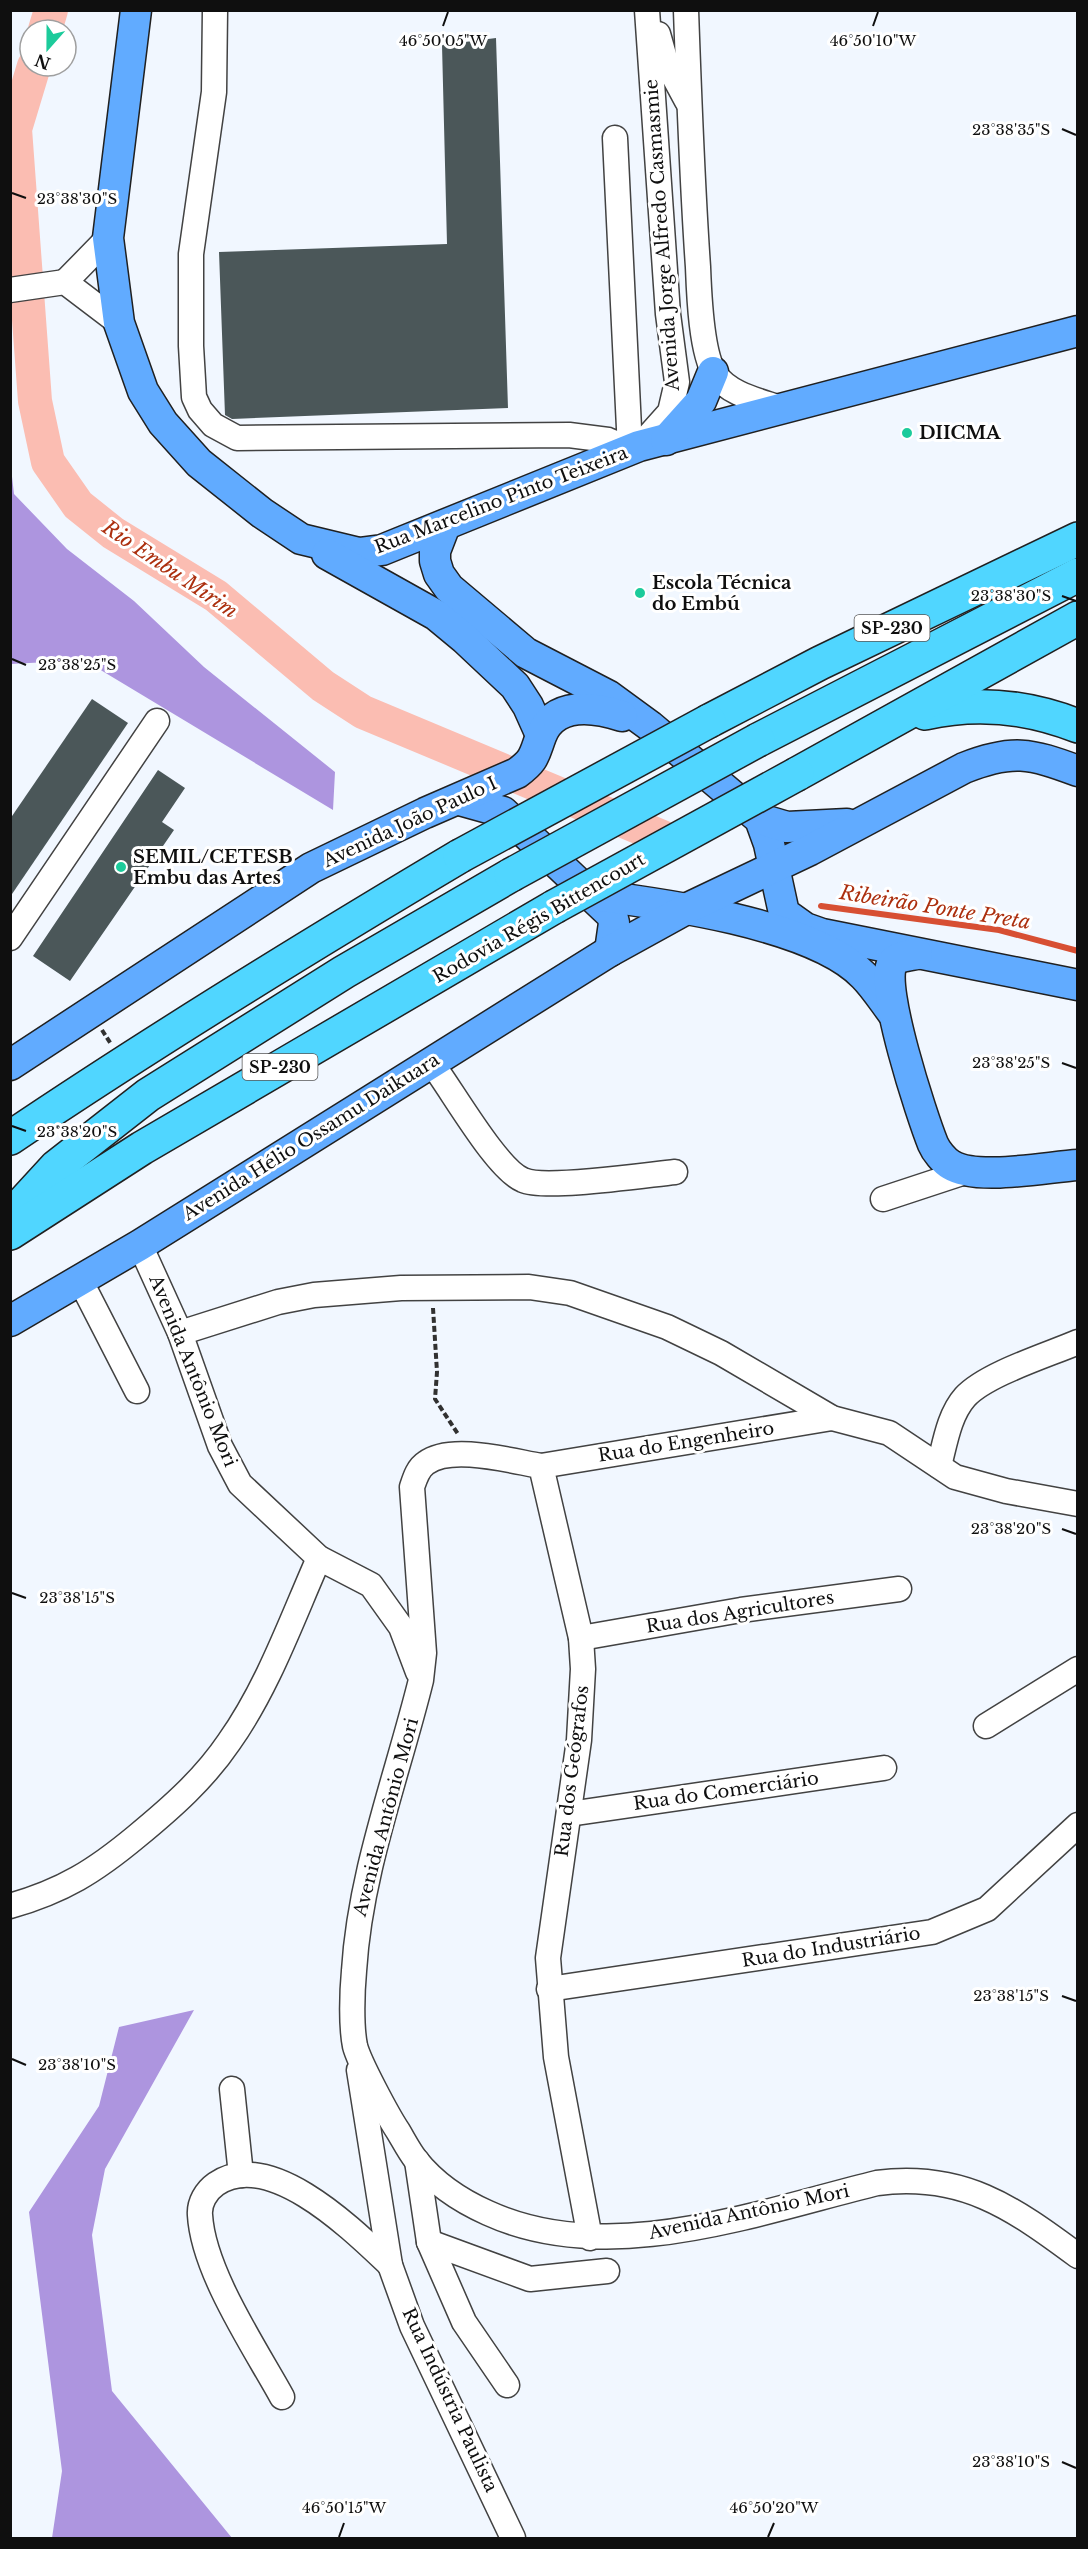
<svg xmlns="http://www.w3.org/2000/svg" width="1088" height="2549" font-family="'Libre Baskerville',serif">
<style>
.forest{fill:#ad95df}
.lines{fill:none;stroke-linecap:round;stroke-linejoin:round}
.stream{stroke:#d74f33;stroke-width:6}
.river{stroke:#fbbdb2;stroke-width:34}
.building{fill:#4b5759}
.minor-casing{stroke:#424242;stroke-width:27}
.major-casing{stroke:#202020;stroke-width:33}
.highway-casing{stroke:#202020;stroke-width:36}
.path{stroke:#313131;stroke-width:4;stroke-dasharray:6 3;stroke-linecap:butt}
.minor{stroke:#fff;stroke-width:24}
.major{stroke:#61abff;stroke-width:30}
.highway{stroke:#50d6ff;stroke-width:33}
.highway-bridge-casing{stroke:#202020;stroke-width:36;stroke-linecap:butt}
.highway-bridge{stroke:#50d6ff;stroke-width:33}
.ticks{fill:none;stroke:#0f0f0f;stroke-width:2}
.poi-dot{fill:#1ccb9b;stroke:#fff;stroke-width:2}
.labels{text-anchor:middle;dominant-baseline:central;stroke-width:6;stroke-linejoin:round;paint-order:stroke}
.shield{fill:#fff;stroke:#575757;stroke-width:1.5}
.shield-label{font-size:16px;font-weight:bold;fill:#0f0f0f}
.street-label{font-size:18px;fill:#0f0f0f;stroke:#fff}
.poi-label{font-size:18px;font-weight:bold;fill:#0f0f0f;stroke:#fff;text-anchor:start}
.water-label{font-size:20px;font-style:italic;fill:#ac2f0e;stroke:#fff}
.ticks-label{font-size:15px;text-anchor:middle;fill:#0f0f0f;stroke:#fff;stroke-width:6;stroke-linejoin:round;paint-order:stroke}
</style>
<rect width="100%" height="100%" fill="#f1f7ff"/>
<g class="forest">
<path d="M11 468 14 494 67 549 134 601 204 667 335 772 333 810 84 660 11 664Z"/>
<path d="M194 2010 105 2169 92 2235 112 2391 232 2538H52L62 2471 29 2212 99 2106 119 2027Z"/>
</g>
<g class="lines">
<path class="stream" d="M821 906 999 930 1078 951"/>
<g class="river">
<path d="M45 30 51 10"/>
<path d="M34 66 15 129 35 401 48 462 78 505 113 533 216 596 323 686 363 712 662 837"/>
</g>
</g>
<g class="building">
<path d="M496 38 508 408 232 419 225 415 219 252 447 244 442 45Z"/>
<path d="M92 699 128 723 10 897V819Z"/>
<path d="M158 770 185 788 162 822 174 830 70 981 33 956Z"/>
</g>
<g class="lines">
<g class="minor-casing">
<g id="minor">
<path d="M215 10 214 92 191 254V346L194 397 200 410 213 425 237 438 569 435 608 440 630 449 615 138"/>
<path d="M686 10C689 96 692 181 698 267 699 293 701 353 715 374 729 395 761 401 783 409"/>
<path d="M658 34 666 62 687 101"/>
<path d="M65 282 108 238"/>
<path d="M10 290 65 282 119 323"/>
<path d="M645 440 670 412 677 382 668 314 647 10"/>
<path d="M10 938 157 721"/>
<path d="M430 1061C451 1088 496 1169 523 1180 545 1190 645 1175 675 1172"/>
<path d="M883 1199 968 1171"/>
<path d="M140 1245 180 1333 220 1446 240 1484 319 1558 371 1585 401 1627 418 1672"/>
<path d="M80 1280 137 1391"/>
<path d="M180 1333 278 1302 314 1295 401 1288 529 1287 570 1293 667 1327 721 1353 832 1418 889 1433 955 1477 1006 1491 1078 1504"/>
<path d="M541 1466 832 1418"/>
<path d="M939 1466C945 1443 949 1415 965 1397 986 1374 1048 1355 1078 1342"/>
<path d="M581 1638 741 1610 899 1589"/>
<path d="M986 1726 1078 1669"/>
<path d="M569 1814 884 1768"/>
<path d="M10 1906C63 1891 95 1871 137 1836 171 1808 204 1779 229 1742 268 1687 292 1619 319 1558"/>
<path d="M549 1989 932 1932 987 1909 1078 1825"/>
<path d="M359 2070 390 2265 412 2326 513 2538"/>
<path d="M232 2089 241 2175"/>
<path d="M417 2161 429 2242 464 2322 507 2385"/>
<path d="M590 2238 556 2057 548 1958 579 1740 583 1669 581 1638 541 1466C511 1461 451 1444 426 1463 418 1468 415 1478 412 1487L424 1653 421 1680C397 1777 360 1872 354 1971 352 1992 351 2026 355 2046 359 2062 388 2116 398 2131 404 2141 409 2151 416 2160 435 2184 461 2201 488 2213 609 2268 755 2213 877 2183 962 2172 1012 2207 1078 2256"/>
<path d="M429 2242 530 2279 607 2271"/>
<path d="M282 2397C255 2348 203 2271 200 2215 199 2203 206 2191 216 2184 270 2147 354 2231 390 2265"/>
</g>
</g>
<g class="major-casing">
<g id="major">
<path d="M136 10 108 238 119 323 143 391 163 423 199 463 262 513 301 539 359 553 382 550 639 446 1078 331"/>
<path d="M666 440 701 401 713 372"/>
<path d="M445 525 435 551V561L439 574 449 588 526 653 609 696 650 726 760 819 769 844 784 913 805 928 822 934 1078 985"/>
<path d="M327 554 436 615 465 639 515 686 528 706 541 735"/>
<path d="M460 800 503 812 612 915 614 923 610 951"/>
<path d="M760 819 787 827 847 824"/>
<path d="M586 894C658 903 813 923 864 976 874 986 883 1000 892 1012"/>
<path d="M917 954C908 956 897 956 892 964 879 985 922 1117 933 1144 936 1151 944 1161 951 1165 977 1181 1046 1167 1078 1165"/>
<path d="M10 1065 311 868 425 813 517 773C535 760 534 755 541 736 554 701 594 707 622 716"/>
<path d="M10 1321 140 1245 610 951 688 908 810 850 964 768C1012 749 1030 753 1078 771"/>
</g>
</g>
<g class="highway-casing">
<g id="highway">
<path d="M925 713C977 701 1027 706 1078 726"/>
<path d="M709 721 820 663 1078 539"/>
<path d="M758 740 1078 575"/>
<path d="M797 774 1078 618"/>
<path d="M10 1138C157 1039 307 947 460 856"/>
<path d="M10 1217 56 1167 148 1095 344 972 511 875"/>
<path d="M10 1233 142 1148 554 907"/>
</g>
</g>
<g class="path">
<path d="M102 1030 111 1044"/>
<path d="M433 1308 437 1372 435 1399 458 1434"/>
</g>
<use href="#minor" class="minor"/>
<use href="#major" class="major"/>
<use href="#highway" class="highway"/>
<g class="highway-bridge-casing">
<g id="highway-bridge">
<path d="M460 856 709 721"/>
<path d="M511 875 758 740"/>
<path d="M554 907 797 774"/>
</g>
</g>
<use href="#highway-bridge" class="highway-bridge"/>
</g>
<path class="ticks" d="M443 26 448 12M873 26 878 12M1062 129 1076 135M12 193 26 198M1062 596 1076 601M12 659 26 665M1062 1063 1076 1068M12 1126 26 1131M1062 1529 1076 1534M12 1593 26 1598M1062 1996 1076 2001M12 2059 26 2065M1062 2462 1076 2468M339 2537 344 2523M768 2537 774 2523"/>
<g class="poi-dot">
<circle cx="907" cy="433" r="6"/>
<circle cx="640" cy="593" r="6"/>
<circle cx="121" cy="867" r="6"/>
</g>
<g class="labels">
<g class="shield">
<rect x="854.5" y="615" width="75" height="26" rx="4.5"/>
<rect x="242.5" y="1054" width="75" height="26" rx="4.5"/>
</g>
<g class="shield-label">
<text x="892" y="628">SP-230</text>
<text x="280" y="1067">SP-230</text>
</g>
<g class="street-label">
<text transform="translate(662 235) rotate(-94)">Avenida Jorge Alfredo Casmasmie</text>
<text transform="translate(501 500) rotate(-21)">Rua Marcelino Pinto Teixeira</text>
<text transform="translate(410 822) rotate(-25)">Avenida João Paulo I</text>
<text transform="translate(539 918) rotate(-30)">Rodovia Régis Bittencourt</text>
<text transform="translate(311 1137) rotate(-32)">Avenida Hélio Ossamu Daikuara</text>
<text transform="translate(193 1371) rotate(68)">Avenida Antônio Mori</text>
<text transform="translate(686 1442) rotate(-9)">Rua do Engenheiro</text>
<text transform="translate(740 1612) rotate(-9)">Rua dos Agricultores</text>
<text transform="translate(572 1771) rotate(-83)">Rua dos Geógrafos</text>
<text transform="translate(726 1791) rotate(-8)">Rua do Comerciário</text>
<text transform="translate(386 1817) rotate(-75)">Avenida Antônio Mori</text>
<text transform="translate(831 1947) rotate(-9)">Rua do Industriário</text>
<text transform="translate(749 2212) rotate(-12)">Avenida Antônio Mori</text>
<text transform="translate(450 2400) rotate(65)">Rua Indústria Paulista</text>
</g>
<g class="poi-label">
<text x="919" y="433">DIICMA</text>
<text x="652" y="583">Escola Técnica<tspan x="652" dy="21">do Embú</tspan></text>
<text x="133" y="857">SEMIL/CETESB<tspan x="133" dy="21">Embu das Artes</tspan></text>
</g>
<g class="water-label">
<text transform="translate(170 569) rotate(34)">Rio Embu Mirim</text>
<text transform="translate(935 907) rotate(9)">Ribeirão Ponte Preta</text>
</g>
</g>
<g class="ticks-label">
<text x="443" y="46">46°50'05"W</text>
<text x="873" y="46">46°50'10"W</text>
<text x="1011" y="135">23°38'35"S</text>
<text x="77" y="204">23°38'30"S</text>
<text x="1011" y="601">23°38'30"S</text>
<text x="77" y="670">23°38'25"S</text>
<text x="1011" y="1068">23°38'25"S</text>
<text x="77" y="1137">23°38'20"S</text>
<text x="1011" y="1534">23°38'20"S</text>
<text x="77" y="1603">23°38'15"S</text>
<text x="1011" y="2001">23°38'15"S</text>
<text x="77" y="2070">23°38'10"S</text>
<text x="1011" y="2467">23°38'10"S</text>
<text x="344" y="2513">46°50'15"W</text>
<text x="774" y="2513">46°50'20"W</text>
</g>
<rect width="1088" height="2549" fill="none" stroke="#0f0f0f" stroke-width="24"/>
<g transform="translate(48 48) rotate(201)"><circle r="28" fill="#ffffff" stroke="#9f9f9f" stroke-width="1.5"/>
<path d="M0-4.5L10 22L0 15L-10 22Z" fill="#1ccb9b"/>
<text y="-9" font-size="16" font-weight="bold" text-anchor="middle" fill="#0f0f0f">N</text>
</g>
</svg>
